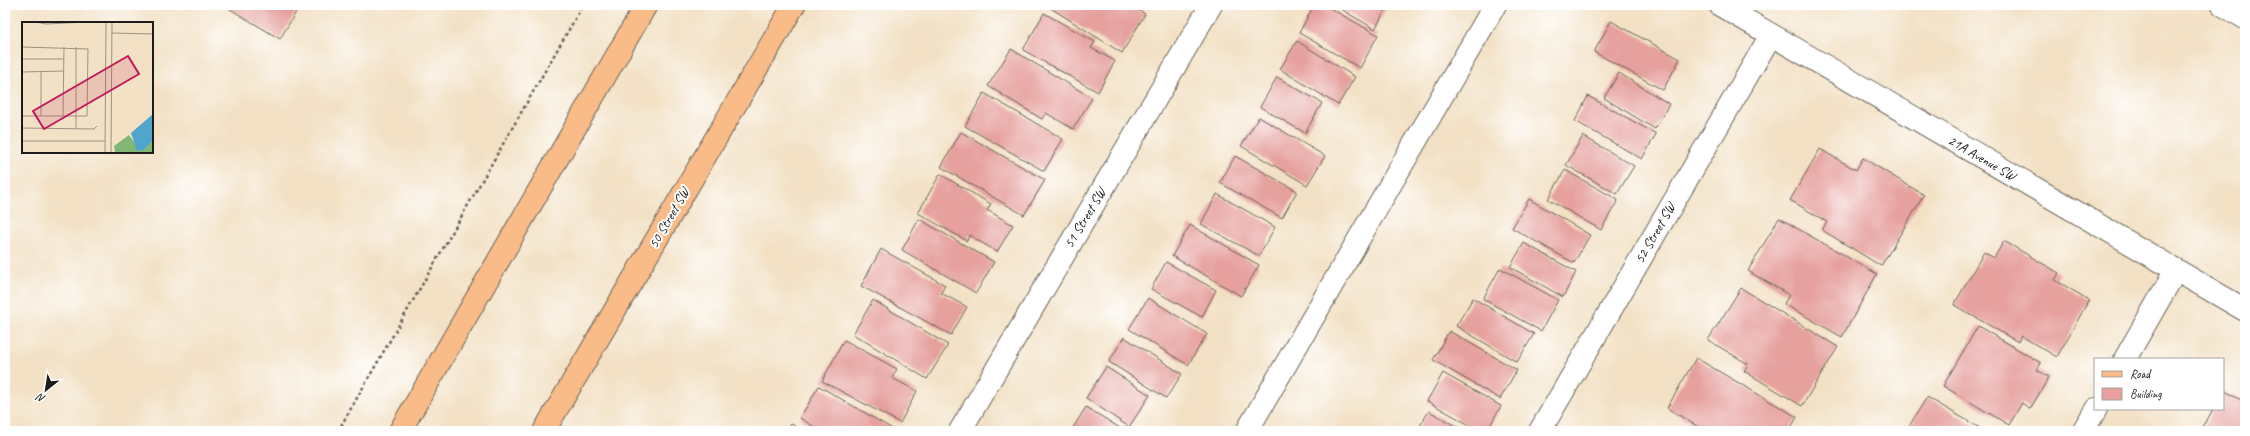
<svg xmlns="http://www.w3.org/2000/svg" width="2250" height="436" font-family="Caveat,sans-serif">
<style>
.building{fill:#e6a09e}
.lines{fill:none;stroke-linecap:round;stroke-linejoin:round}
.minor-casing{stroke:#676157;stroke-width:24}
.major-casing{stroke:#676157;stroke-width:24}
.path{stroke:#676157;stroke-width:2.5;stroke-dasharray:3 3;stroke-linecap:butt}
.minor{stroke:#fff;stroke-width:22}
.major{stroke:#f9bc89;stroke-width:22}
.labels{text-anchor:middle;dominant-baseline:central;stroke-width:4;stroke-linejoin:round;paint-order:stroke}
.street-label{font-size:14px;fill:#1c1c1c;stroke:#fff}
.inset-road{fill:none;stroke:#9d9281;stroke-width:1}
.view{fill:#c2185b;fill-opacity:0.15;stroke:#c2185b;stroke-width:2}
.inset-edge{fill:none;stroke:#1c1c1c;stroke-width:2}
</style>
<rect width="100%" height="100%" fill="#fff"/>
<filter id="ink" filterUnits="userSpaceOnUse"><feTurbulence type="fractalNoise" baseFrequency=".025" numOctaves="2"/><feDisplacementMap in="SourceGraphic" scale="8" xChannelSelector="R" yChannelSelector="G"/><feConvolveMatrix kernelMatrix="1 2 1 2 8 2 1 2 1" color-interpolation-filters="sRGB"/></filter>
<filter id="wash" filterUnits="userSpaceOnUse"><feTurbulence type="fractalNoise" baseFrequency=".012" numOctaves="4" result="noise"/><feDisplacementMap in="SourceGraphic" scale="16" xChannelSelector="R" yChannelSelector="G"/><feGaussianBlur stdDeviation="0.9" result="paint"/><feColorMatrix in="noise" values="0 0 0 0 0 0 0 0 0 0 0 0 0 0 0 0 0 1.4 0 .05"/><feComposite in="paint" operator="in"/></filter>
<g filter="url(#wash)">
<rect width="100%" height="100%" fill="#f3e1c5"/>
<g id="blocks">
<g class="building">
<path d="M233 5H300L280 39 230 9Z"/>
<path d="M1050 5H1130L1145 14 1122 53 1049 7Z"/>
<path d="M1314 5H1324L1378 35 1360 68 1299 33Z"/>
<path d="M1334 5H1388L1375 29Z"/>
<path d="M1044 13 1095 42 1091 48 1115 61 1098 92 1023 50Z"/>
<path d="M1611 21 1680 59 1663 90 1594 52Z"/>
<path d="M1297 41 1355 77 1338 105 1280 69Z"/>
<path d="M1011 49 1092 98 1073 129 1046 113 1042 119 988 86Z"/>
<path d="M1619 73 1669 104 1655 129 1604 98Z"/>
<path d="M1277 77 1322 103 1305 133 1260 107Z"/>
<path d="M984 93 1063 139 1044 171 965 126Z"/>
<path d="M1588 96 1656 134 1642 159 1575 121Z"/>
<path d="M1259 117 1325 156 1307 185 1241 146Z"/>
<path d="M961 132 1045 180 1024 215 941 167Z"/>
<path d="M1583 136 1634 166 1617 194 1566 165Z"/>
<path d="M1820 149 1856 170 1863 158 1924 195 1881 266 1822 230 1827 222 1790 200Z"/>
<path d="M1235 156 1297 191 1282 218 1220 183Z"/>
<path d="M1565 170 1618 200 1601 230 1548 199Z"/>
<path d="M940 174 991 204 987 210 1013 225 997 252 969 235 967 241 918 213Z"/>
<path d="M1217 194 1275 227 1259 256 1201 224Z"/>
<path d="M1529 199 1590 235 1574 263 1512 228Z"/>
<path d="M1779 218 1877 274 1842 337 1784 304 1789 295 1748 271Z"/>
<path d="M919 219 994 262 976 293 902 250Z"/>
<path d="M1190 225 1259 265 1241 296 1172 256Z"/>
<path d="M2004 241 2059 273 2055 280 2089 300 2057 357 2021 336 2018 342 1954 305 1984 252 1994 258Z"/>
<path d="M1524 243 1576 272 1563 297 1510 267Z"/>
<path d="M881 249 945 285 941 293 967 307 951 335 861 286Z"/>
<path d="M1166 262 1216 290 1202 317 1151 289Z"/>
<path d="M1500 268 1558 300 1541 331 1483 299Z"/>
<path d="M1741 288 1838 347 1802 406 1744 371 1748 364 1708 340Z"/>
<path d="M1148 298 1207 334 1188 365 1129 329Z"/>
<path d="M1473 298 1534 334 1517 362 1456 326Z"/>
<path d="M873 300 948 345 927 379 853 334Z"/>
<path d="M1978 326 2041 363 2037 370 2049 377 2030 409 2022 403 2009 425 1943 386Z"/>
<path d="M1449 331 1517 370 1500 399 1433 360Z"/>
<path d="M1124 337 1182 374 1166 398 1109 362Z"/>
<path d="M844 340 897 369 892 378 917 391 900 423 822 381Z"/>
<path d="M1696 358 1797 417 1789 431H1705L1667 408Z"/>
<path d="M1106 367 1150 395 1129 427 1086 398Z"/>
<path d="M1443 373 1501 406 1487 431H1480L1427 401Z"/>
<path d="M819 386 896 431H821L800 418Z"/>
<path d="M2223 390 2243 401 2245 398V431H2201L2213 409H2223Z"/>
<path d="M1927 397 1985 431H1906Z"/>
<path d="M1086 407 1125 431H1071Z"/>
<path d="M1429 411 1464 431H1417Z"/>
<path d="M791 424 804 431H787Z"/>
</g>
</g>
</g>
<g filter="url(#ink)">
<use href="#blocks" fill-opacity="0" stroke="#676157" stroke-width="1"/>
<g class="lines">
<g class="minor-casing">
<g id="minor">
<path d="M1720 5 2245 310"/>
<path d="M2223 5 2245 18"/>
<path d="M2125 359 2176 270"/>
<path d="M960 431 1211 5"/>
<path d="M1247 431 1495 5"/>
<path d="M1540 431 1771 35"/>
<path d="M2083 431 2096 409"/>
</g>
</g>
<g class="major-casing">
<g id="major">
<path d="M400 431 646 5"/>
<path d="M544 431 794 5"/>
</g>
</g>
<path class="path" d="M338 431 583 5"/>
<use href="#minor" class="minor"/>
<use href="#major" class="major"/>
</g>
</g>
<g class="labels">
<g class="street-label">
<text transform="translate(1982 158) rotate(30)">21A Avenue SW</text>
<text transform="translate(669 218) rotate(-60)">50 Street SW</text>
<text transform="translate(1085 218) rotate(-59)">51 Street SW</text>
<text transform="translate(1655 233) rotate(-60)">52 Street SW</text>
</g>
</g>
<g transform="translate(22 22)">
<rect width="131" height="131" fill="#f3e1c5"/>
<path d="M107 113 115 124 122 128 131 118V131H93L92 124Z" fill="#81b774"/>
<path d="M131 92V118L122 128 115 129 109 111Z" fill="#51a5cd"/>
<path class="inset-road" d="M13 0 24 2 66 0M90 11 131 12M0 25 66 27 65 94H0M0 37H41M0 50 41 49M19 94V49M41 94 42 25M0 106 72 107 75 104M54 106V25M0 119H83M83 131 84 0M89 131 90 0"/>
<path class="view" d="M106 34 117 52 22 107 11 89Z"/>
<rect width="131" height="131" class="inset-edge"/>
</g>
<rect width="2250" height="436" fill="none" stroke="#fff" stroke-width="20"/>
<rect x="2094" y="358" width="130" height="52" fill="#ffffff" stroke="#a4a4a4"/>
<rect x="2102" y="371" width="20" height="6" fill="#f9bc89" stroke="#a4a4a4"/>
<text x="2130" y="378" font-size="12" fill="#1c1c1c">Road</text>
<rect x="2102" y="388" width="20" height="12" fill="#e6a09e" stroke="#a4a4a4"/>
<text x="2130" y="398" font-size="12" fill="#1c1c1c">Building</text>
<g transform="translate(46 390) rotate(210)" stroke="#ffffff" stroke-width="3" paint-order="stroke">
<path d="M0-3L7 15L0 10L-7 15Z" fill="#1c1c1c"/>
<text y="-6" font-size="11" font-weight="bold" text-anchor="middle" fill="#1c1c1c">N</text>
</g>
</svg>
